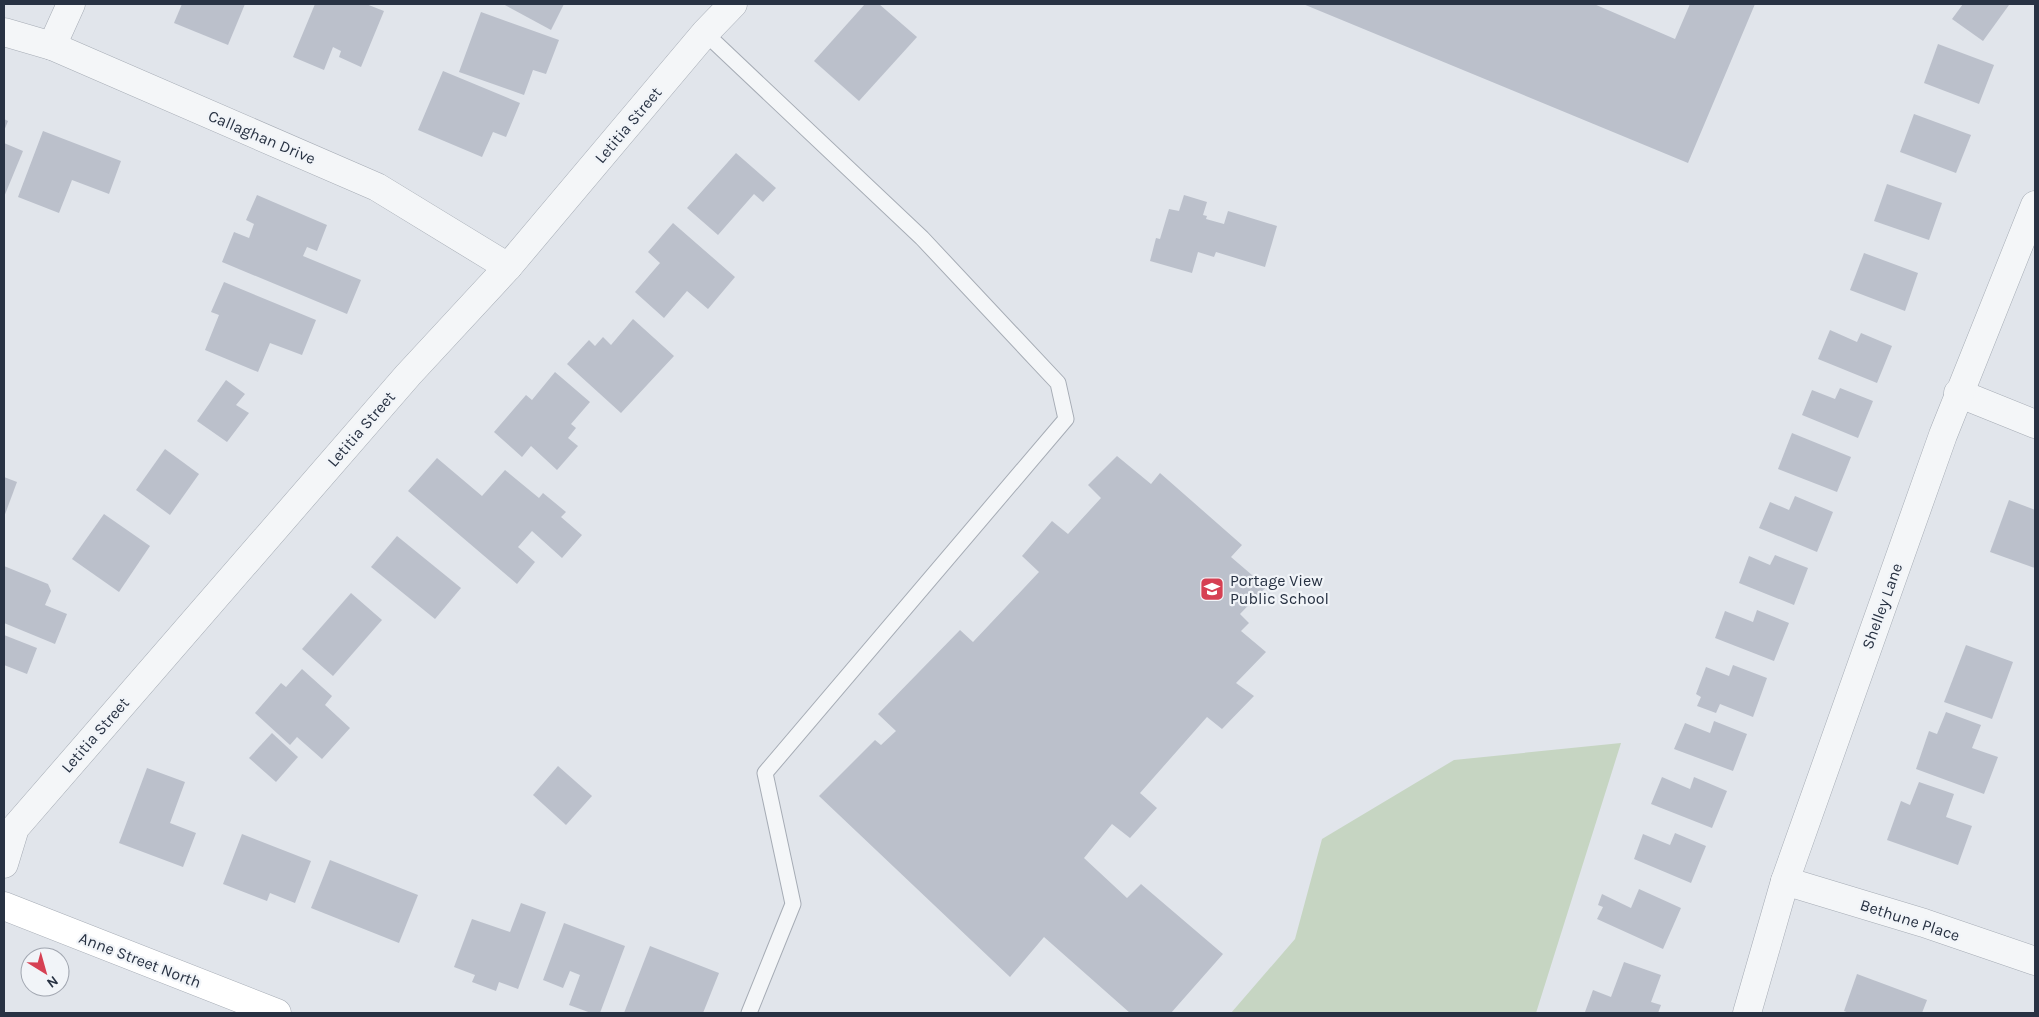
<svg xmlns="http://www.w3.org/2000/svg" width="2039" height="1017" font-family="Karla,sans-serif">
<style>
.green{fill:#c6d5c2}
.building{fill:#bbc0cb}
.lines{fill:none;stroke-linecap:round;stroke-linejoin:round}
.lane-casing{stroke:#a6acb5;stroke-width:17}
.street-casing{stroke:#a6acb5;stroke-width:29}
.secondary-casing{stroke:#a6acb5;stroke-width:29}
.lane{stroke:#f4f6f8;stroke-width:15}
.street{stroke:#f4f6f8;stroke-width:28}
.secondary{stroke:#fff;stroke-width:28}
.labels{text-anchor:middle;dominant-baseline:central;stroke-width:4.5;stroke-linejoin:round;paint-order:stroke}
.street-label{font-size:16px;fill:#283243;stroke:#f1f4f8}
.poi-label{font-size:16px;fill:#283243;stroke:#f1f4f8;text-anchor:start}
</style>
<rect width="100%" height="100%" fill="#e1e5eb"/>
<path class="green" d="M1621 743 1536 1013H1231L1295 939 1322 839 1454 760Z"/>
<g class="building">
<path d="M182 4H245L228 45 174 23Z"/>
<path d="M315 4H366L384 11 361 67 339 57 341 51 333 47 324 70 293 57Z"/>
<path d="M503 4H564L551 30Z"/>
<path d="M865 4H879L917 37 859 101 814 61Z"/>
<path d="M1303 4H1594L1675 39 1690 4H1755L1688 163Z"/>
<path d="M1963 4H2007L2009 5 1983 41 1952 19Z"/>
<path d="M481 12 559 40 546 74 533 70 524 95 459 72Z"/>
<path d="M1938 44 1994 65 1979 104 1924 83Z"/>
<path d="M443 71 520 103 506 137 493 132 482 157 418 130Z"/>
<path d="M1914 114 1971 135 1956 173 1900 152Z"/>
<path d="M4 119 8 121 4 131Z"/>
<path d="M43 131 121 161 109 194 72 180 59 213 18 197Z"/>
<path d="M4 143 23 151 4 197Z"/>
<path d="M736 153 776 188 763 202 754 194 718 235 687 208Z"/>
<path d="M1887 184 1942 203 1929 240 1874 221Z"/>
<path d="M257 195 327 225 317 251 307 247 303 256 361 280 347 314 222 262 234 232 249 238 254 224 246 220Z"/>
<path d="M1184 195 1207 202 1203 215 1207 216 1206 219 1224 224 1228 211 1277 226 1265 267 1216 252 1214 257 1198 252 1192 273 1150 261 1156 238 1160 239 1169 209 1179 211Z"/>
<path d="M673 223 735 277 708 309 687 291 664 318 635 292 660 263 648 252Z"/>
<path d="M1864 253 1918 273 1905 311 1850 290Z"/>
<path d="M224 282 316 320 302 355 270 343 258 372 205 350 219 315 211 312Z"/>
<path d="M633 319 674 356 621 413 567 364 589 340 595 346 603 337 611 345Z"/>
<path d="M1830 330 1857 342 1861 333 1892 346 1877 383 1818 359Z"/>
<path d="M555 372 590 402 571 424 576 428 568 438 578 446 557 470 531 446 522 457 494 432 526 395 532 400Z"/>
<path d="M226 380 245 394 236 405 249 413 227 442 197 421Z"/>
<path d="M1840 388 1873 401 1858 438 1802 415 1812 390 1835 399Z"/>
<path d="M1792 433 1851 457 1837 492 1778 469Z"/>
<path d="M165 449 199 474 170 515 136 490Z"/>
<path d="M1117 456 1151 484 1160 473 1242 545 1231 557 1266 587 1240 614 1249 623 1241 631 1266 652 1236 683 1254 696 1222 729 1207 717 1140 793 1157 808 1130 838 1112 824 1084 858 1127 898 1141 884 1223 954 1171 1013H1130L1044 937 1010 977 819 796 875 740 881 745 896 731 878 714 960 630 973 642 1039 572 1022 556 1052 521 1068 534 1101 498 1088 485Z"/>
<path d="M437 458 482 496 505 470 539 498 543 493 566 512 561 517 582 535 562 558 532 531 518 547 535 562 517 584 408 491Z"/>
<path d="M4 477 17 482 4 517Z"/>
<path d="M1795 496 1833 512 1817 552 1759 528 1770 502 1789 510Z"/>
<path d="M2009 500 2035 510V568L1990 552Z"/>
<path d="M104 514 150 546 119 592 72 559Z"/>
<path d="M397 536 461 588 435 619 371 567Z"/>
<path d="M1775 555 1808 568 1794 605 1739 583 1749 556 1770 565Z"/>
<path d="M4 566 48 584 51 591 45 605 67 614 55 644 4 623Z"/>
<path d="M351 593 382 620 333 676 302 649Z"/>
<path d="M1757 610 1789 623 1774 661 1715 638 1725 611 1753 622Z"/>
<path d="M4 635 37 648 27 674 4 665Z"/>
<path d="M1966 645 2013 662 1992 719 1944 702Z"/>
<path d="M1733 665 1767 678 1753 717 1720 704 1716 713 1697 706 1701 697 1696 694 1706 667 1729 676Z"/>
<path d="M302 669 332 696 325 705 350 728 322 759 297 737 290 745 255 713 281 683 286 687Z"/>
<path d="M1946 712 1981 725 1972 748 1998 757 1984 794 1916 769 1929 731 1937 734Z"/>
<path d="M1714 721 1747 734 1733 771 1674 749 1685 723 1710 733Z"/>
<path d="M272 733 298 757 276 782 249 758Z"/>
<path d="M558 766 592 796 566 825 533 795Z"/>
<path d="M147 768 185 782 170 823 196 833 183 867 119 843Z"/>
<path d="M1662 777 1690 789 1694 777 1727 791 1712 828 1651 804Z"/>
<path d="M1919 782 1954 794 1946 817 1972 826 1958 865 1887 840 1901 801 1910 805Z"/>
<path d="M1675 833 1706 846 1691 883 1634 859 1643 834 1670 845Z"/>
<path d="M242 834 311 861 295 903 270 893 267 901 223 884Z"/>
<path d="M330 860 418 895 399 943 311 908Z"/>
<path d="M1639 889 1681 908 1663 949 1597 919 1603 907 1598 905 1602 894 1631 908Z"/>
<path d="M521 903 546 912 518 989 499 982 496 991 472 982 475 975 454 967 472 919 510 932Z"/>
<path d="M564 923 625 946 600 1013H591L569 1005 580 975 570 971 563 988 543 980Z"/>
<path d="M650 946 719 973 703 1013H624Z"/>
<path d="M1624 962 1661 975 1651 1002 1661 1005 1658 1013H1590L1585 1012 1593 990 1611 997Z"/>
<path d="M1857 974 1927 1000 1922 1013H1849L1844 1011Z"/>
</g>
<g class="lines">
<g class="lane-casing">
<path id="lane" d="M705 33 922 238 1058 383 1066 419 765 773 793 904 749 1013"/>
</g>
<g class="street-casing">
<g id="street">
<path d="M4 32 52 46 377 187 508 267"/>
<path d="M52 46 71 4"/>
<path d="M1958 393 2035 424"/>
<path d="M4 864 15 828 408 375 508 267 705 33 733 4"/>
<path d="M1785 881 1924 923 2035 961"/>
<path d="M1747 1013 1785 881 1943 435 2035 205"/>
</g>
</g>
<g class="secondary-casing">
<path id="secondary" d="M4 906 277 1013"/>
</g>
<use href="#lane" class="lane"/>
<use href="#street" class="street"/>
<use href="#secondary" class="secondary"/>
</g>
<defs>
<g id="school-square" transform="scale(1.25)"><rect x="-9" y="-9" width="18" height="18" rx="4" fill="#d64053" stroke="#f1f4f8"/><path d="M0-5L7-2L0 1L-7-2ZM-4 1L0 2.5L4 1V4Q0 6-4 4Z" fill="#fff"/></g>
</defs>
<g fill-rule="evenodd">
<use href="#school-square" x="1212" y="589"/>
</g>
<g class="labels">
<g class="street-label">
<text transform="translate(628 125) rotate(-50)">Letitia Street</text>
<text transform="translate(262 137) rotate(23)">Callaghan Drive</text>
<text transform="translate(361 429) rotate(-49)">Letitia Street</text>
<text transform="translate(1882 606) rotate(-70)">Shelley Lane</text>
<text transform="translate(95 735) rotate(-49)">Letitia Street</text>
<text transform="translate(1910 920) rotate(18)">Bethune Place</text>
<text transform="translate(140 960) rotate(21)">Anne Street North</text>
</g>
<g class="poi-label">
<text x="1230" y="580">Portage View<tspan x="1230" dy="18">Public School</tspan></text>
</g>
</g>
<rect width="2039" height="1017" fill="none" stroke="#283243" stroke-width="10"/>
<g transform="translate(45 972) rotate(143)"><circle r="24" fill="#f1f4f8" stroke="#a1a6b0"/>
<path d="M0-4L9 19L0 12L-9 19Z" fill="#d64053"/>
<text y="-8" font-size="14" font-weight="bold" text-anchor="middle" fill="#283243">N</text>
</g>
</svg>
